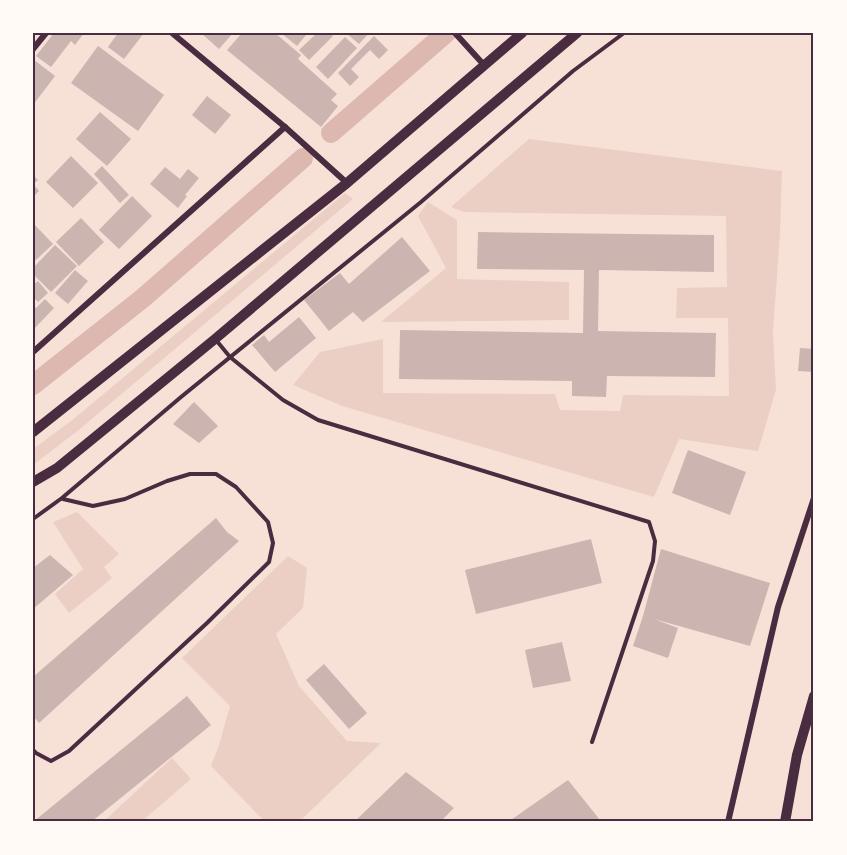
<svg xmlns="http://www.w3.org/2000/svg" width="847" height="855" font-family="Overpass,sans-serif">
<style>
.green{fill:#ebcfc5}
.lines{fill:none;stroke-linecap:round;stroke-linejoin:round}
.canal{stroke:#dcb8b0;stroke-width:20}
.building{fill:#ccb4b1}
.service{stroke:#4a2c40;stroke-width:4}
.minor{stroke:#4a2c40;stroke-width:6}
.secondary{stroke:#4a2c40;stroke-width:10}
.neatline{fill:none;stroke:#4a2c40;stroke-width:2}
</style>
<rect width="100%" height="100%" fill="#f7e1d7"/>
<g class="green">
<path d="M529 139 782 171 780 233 773 333 776 390 758 451 679 439 654 497 342 406 293 385 320 352 383 339V393L555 394 560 410 620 411 623 395 729 396 728 318H676L677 288 727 287 726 216 464 212 451 207Z"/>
<path d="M345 193 353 199 80 429 33 465V449L71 421Z"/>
<path d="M428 202 457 220V279L569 282V320L381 322 446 268 418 216Z"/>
<path d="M77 512 119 554 104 567 112 578 69 613 55 594 83 569 53 522Z"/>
<path d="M288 556 307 568 303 608 276 634 299 686 347 741 381 743 299 822H265L211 766 219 745 230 706 182 658Z"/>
<path d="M172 758 191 779 141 822H103Z"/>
</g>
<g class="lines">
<g class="canal">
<path d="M331 133 446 33"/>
<path d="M33 385 143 298 303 158"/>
</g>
</g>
<g class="building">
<path d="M54 33H84L75 45 71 41 51 67 36 56Z"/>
<path d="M118 33H144L124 59 108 47Z"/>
<path d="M201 33H233L219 49Z"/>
<path d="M242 33H275L301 55 298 59 337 94 331 100 338 106 321 127 227 50Z"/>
<path d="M281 33H304L306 35 297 46Z"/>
<path d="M317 33H330L333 36 309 60 299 50Z"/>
<path d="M346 33H369L359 44Z"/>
<path d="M374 36 388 50 379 59 370 50 351 69 359 77 350 86 338 73Z"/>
<path d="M345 37 357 48 328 79 316 67Z"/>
<path d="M98 46 164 95 138 131 71 83Z"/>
<path d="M33 59 55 76 33 105Z"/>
<path d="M207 96 231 115 215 134 192 115Z"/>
<path d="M100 112 131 139 107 166 76 139Z"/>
<path d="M71 156 98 183 73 208 46 182Z"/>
<path d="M102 166 129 195 120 203 94 174Z"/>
<path d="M165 167 180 179 188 169 199 178 185 195 187 196 178 208 150 184Z"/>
<path d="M33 175 38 180 33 184 39 191 33 197Z"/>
<path d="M132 196 152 216 119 249 99 230Z"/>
<path d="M81 218 104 242 79 266 56 242Z"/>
<path d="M33 223 53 244 36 260 33 257Z"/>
<path d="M478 232 714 235V272L599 270 598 331 716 333 715 377 607 376 606 397 572 396V381L399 379 400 330 583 333 584 270 477 269Z"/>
<path d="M402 237 430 271 363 322 353 312 329 331 304 300 340 273 349 284Z"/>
<path d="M55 245 77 266 51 292 33 274V268Z"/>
<path d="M75 270 88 281 68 304 55 293Z"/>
<path d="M38 281 48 293 38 302 33 297V285Z"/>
<path d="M45 299 54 308 33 330V306L36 308Z"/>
<path d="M299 317 316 338 275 372 252 345 264 335 269 342Z"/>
<path d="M800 348 814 349V372L798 371Z"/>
<path d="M194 402 218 426 199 443 173 424Z"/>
<path d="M688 450 746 472 730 515 672 493Z"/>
<path d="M216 518 227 532 239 541 39 723 33 716V677Z"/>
<path d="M591 539 602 583 476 614 465 570Z"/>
<path d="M661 549 770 583 750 646 654 619 678 628 668 658 633 646 643 616Z"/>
<path d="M50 555 73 575 33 609V568Z"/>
<path d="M562 642 571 681 533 688 525 650Z"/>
<path d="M324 664 367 713 349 729 306 680Z"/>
<path d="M187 696 211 725 91 822H33Z"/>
<path d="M406 772 454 808 440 822H354Z"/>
<path d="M568 780 600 820 598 822H508Z"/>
</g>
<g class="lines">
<g class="service">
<path d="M216 340 230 357 283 400 318 420 649 522 655 541 653 561 592 742"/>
<path d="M33 519 62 498 181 397 421 202 573 71 624 33"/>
<path d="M33 750 36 753 51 761 69 751 207 623 269 562 273 543 268 522 236 487 216 474H190L167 481 125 499 93 506 63 499"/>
</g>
<g class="minor">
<path d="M172 33 285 127 347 183"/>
<path d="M455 33 484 65"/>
<path d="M33 49 46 33"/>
<path d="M33 352 285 127"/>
<path d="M728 822 778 607 814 498"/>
</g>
<g class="secondary">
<path d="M33 432 347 183 522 33"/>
<path d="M33 482 57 468 215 339 577 33"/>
<path d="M785 822 797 755 814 696"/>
</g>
</g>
<rect width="847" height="855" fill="none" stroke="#fffaf5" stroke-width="69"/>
<rect x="34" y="34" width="778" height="786" class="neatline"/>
</svg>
